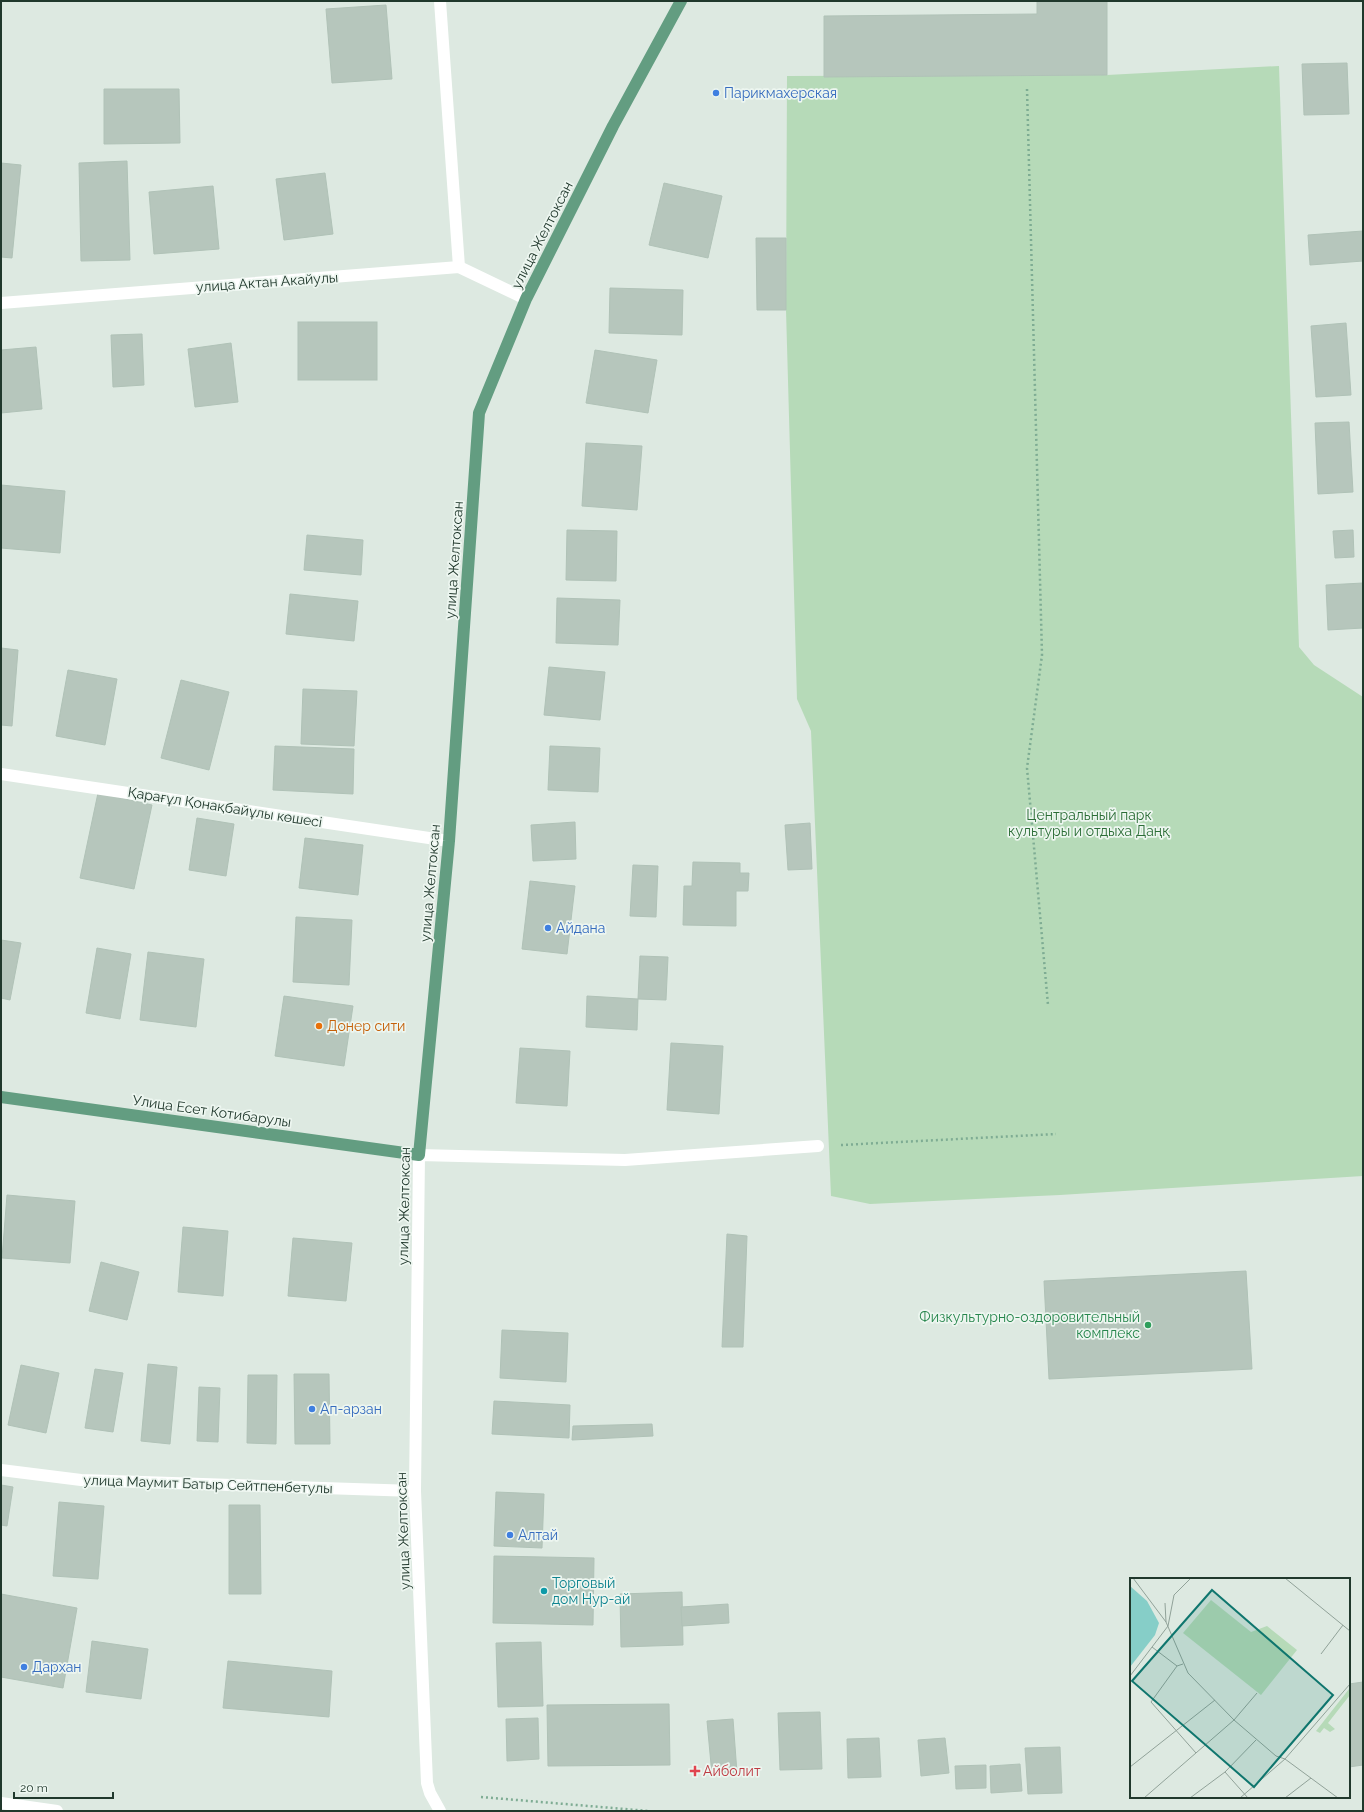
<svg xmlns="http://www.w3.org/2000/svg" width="1364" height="1812" font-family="Raleway,sans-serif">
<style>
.green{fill:#b6dab8}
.building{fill:#b6c6bc;stroke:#b0c2b7}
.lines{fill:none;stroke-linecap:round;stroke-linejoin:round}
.path{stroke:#7eac93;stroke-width:2.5;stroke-dasharray:2 3;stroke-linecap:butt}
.minor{stroke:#fff;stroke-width:12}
.major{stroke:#639d81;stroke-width:12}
.shop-dot{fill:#3f7fe0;stroke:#edf6f0;stroke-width:1.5}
.food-dot{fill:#e8710a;stroke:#edf6f0;stroke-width:1.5}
.leisure-dot{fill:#2e9e5b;stroke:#edf6f0;stroke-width:1.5}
.culture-dot{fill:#0f9aa8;stroke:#edf6f0;stroke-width:1.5}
.health-dot{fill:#e0444e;stroke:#edf6f0;stroke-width:1.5}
.labels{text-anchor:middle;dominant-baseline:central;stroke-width:3.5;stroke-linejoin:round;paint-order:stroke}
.shop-label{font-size:14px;fill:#366cbe;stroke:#edf6f0;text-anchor:start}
.street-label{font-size:14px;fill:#20382c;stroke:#edf6f0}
.park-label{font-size:14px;fill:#2b6d36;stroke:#edf6f0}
.food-label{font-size:14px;fill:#c56008;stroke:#edf6f0;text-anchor:start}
.leisure-label{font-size:14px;fill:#27864d;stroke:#edf6f0;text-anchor:end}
.culture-label{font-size:14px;fill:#0d838f;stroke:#edf6f0;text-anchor:start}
.health-label{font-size:14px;fill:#be3a42;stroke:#edf6f0;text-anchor:start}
.inset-road{fill:none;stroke:#91a299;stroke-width:1}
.view{fill:#0f766e;fill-opacity:0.15;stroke:#0f766e;stroke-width:2}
.inset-edge{fill:none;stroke:#20382c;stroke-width:2}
</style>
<rect width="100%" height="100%" fill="#dde9e1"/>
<path class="green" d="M1279 66 1299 647 1314 665 1363 697V1176L1060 1195 870 1204 831 1196 811 731 797 699 786 310 787 76 1107 75Z"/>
<g class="building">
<path d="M1037 1H1107V75L824 77V16L1037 14Z"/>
<path d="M386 5 392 79 332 83 326 9Z"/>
<path d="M1347 63 1349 114 1304 115 1302 64Z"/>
<path d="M104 89H179L180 143 104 144Z"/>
<path d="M127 161 130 260 81 261 79 163Z"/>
<path d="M1 163 21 165 12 258 1 257Z"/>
<path d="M325 173 333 234 284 240 276 179Z"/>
<path d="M664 183 722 196 708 258 649 245Z"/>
<path d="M213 186 219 249 154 254 149 192Z"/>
<path d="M1363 231V261L1310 265 1308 235Z"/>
<path d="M756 238H786V310H757Z"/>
<path d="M610 288 683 290 682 335 609 333Z"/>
<rect x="298" y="322" width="79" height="58"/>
<path d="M1346 323 1351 395 1316 397 1311 326Z"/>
<path d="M142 334 144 385 113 387 111 335Z"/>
<path d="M231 343 238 402 195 407 188 349Z"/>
<path d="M36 347 42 409 1 413V350Z"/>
<path d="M595 350 657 360 648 413 586 403Z"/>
<path d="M1349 422 1353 492 1318 494 1315 423Z"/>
<path d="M586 443 642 446 637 510 582 506Z"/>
<path d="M1 485 65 491 60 553 1 548Z"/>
<path d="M567 530 617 531 616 581 566 580Z"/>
<path d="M1353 530 1354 557 1335 558 1333 531Z"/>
<path d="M307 535 363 540 361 575 304 570Z"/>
<path d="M1363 583V628L1328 630 1326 585Z"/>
<path d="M290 594 358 601 354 641 286 634Z"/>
<path d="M557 598 620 600 618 645 556 643Z"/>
<path d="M1 648 18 650 12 726 1 725Z"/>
<path d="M549 667 605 672 600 720 544 715Z"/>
<path d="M68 670 117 679 105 745 56 736Z"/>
<path d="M181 680 229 692 209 770 161 758Z"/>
<path d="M303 689 357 691 354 746 301 744Z"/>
<path d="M275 746 354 749 353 794 273 790Z"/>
<path d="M550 746 600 748 598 792 548 790Z"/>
<path d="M98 793 152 805 134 889 80 878Z"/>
<path d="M197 818 234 824 226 876 189 870Z"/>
<path d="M575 822 576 859 533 861 531 825Z"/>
<path d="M810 823 812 869 788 870 785 825Z"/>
<path d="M305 838 363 845 358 895 299 888Z"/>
<path d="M693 862 740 863V873H749L748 891H736V926L683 925 684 886H692Z"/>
<path d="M633 865 658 866 656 917 630 916Z"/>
<path d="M530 881 575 886 567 954 522 949Z"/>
<path d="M296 917 352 920 349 985 293 982Z"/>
<path d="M1 940 21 943 10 1000 1 998Z"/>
<path d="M97 948 131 954 120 1019 86 1013Z"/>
<path d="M148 952 204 959 196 1027 140 1020Z"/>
<path d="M640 956 668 957 666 1000 638 999Z"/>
<path d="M284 996 353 1006 344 1066 275 1056Z"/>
<path d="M587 996 638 999 637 1030 586 1027Z"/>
<path d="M671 1043 723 1046 719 1114 667 1110Z"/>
<path d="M520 1048 570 1051 567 1106 516 1103Z"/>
<path d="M7 1195 75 1201 70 1263 2 1258Z"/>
<path d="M183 1227 228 1231 223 1296 178 1292Z"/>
<path d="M727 1234 747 1236 743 1347H722Z"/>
<path d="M293 1238 352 1243 346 1301 288 1296Z"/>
<path d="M101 1262 139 1272 127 1320 89 1311Z"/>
<path d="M1246 1271 1252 1369 1049 1379 1044 1281Z"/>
<path d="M502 1330 568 1333 566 1382 500 1378Z"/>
<path d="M148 1364 177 1367 170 1444 141 1441Z"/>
<path d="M21 1365 59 1373 46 1433 8 1425Z"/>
<path d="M95 1369 123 1373 113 1432 85 1428Z"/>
<path d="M294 1374H329L330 1444H295Z"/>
<path d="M248 1375H277L276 1444 247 1443Z"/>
<path d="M199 1387 220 1388 218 1442 197 1441Z"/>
<path d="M494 1401 570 1405 569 1438 492 1434Z"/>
<path d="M652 1424 653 1436 572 1440 573 1426Z"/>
<path d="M1 1485 13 1487 7 1526 1 1525Z"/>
<path d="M496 1492 544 1494 542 1548 494 1546Z"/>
<path d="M59 1502 104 1506 98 1579 53 1576Z"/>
<path d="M229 1505H260L261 1594H229Z"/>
<path d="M494 1556 594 1558 593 1625 493 1623Z"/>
<path d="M682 1592 683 1645 621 1647 620 1594Z"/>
<path d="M1 1594 77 1608 63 1688 1 1677Z"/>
<path d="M728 1604 729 1623 682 1626 681 1607Z"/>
<path d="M92 1641 148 1649 141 1699 86 1692Z"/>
<path d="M541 1642 543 1706 498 1707 496 1643Z"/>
<path d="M228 1661 332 1671 329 1717 223 1708Z"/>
<path d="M1363 1682V1765L1349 1767V1684Z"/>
<path d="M669 1704 670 1765 548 1766 547 1705Z"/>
<path d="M820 1712 822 1769 780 1770 778 1713Z"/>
<path d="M538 1718 539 1759 507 1761 506 1719Z"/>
<path d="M733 1719 737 1773 712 1775 707 1721Z"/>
<path d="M879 1738 881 1777 848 1778 847 1739Z"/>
<path d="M945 1738 949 1773 921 1776 918 1740Z"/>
<path d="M1060 1747 1062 1793 1028 1794 1025 1748Z"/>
<path d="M1020 1764 1022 1791 991 1793 990 1766Z"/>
<path d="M986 1765V1788L956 1789 955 1766Z"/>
</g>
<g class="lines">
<g class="path">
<path d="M1027 89 1042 655 1027 768 1048 1005"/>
<path d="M841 1145 1056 1134"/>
<path d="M481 1797 648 1811"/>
</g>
<g class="minor">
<path d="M440 1 459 267"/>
<path d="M1 303 459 267 526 299"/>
<path d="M1 774 449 841"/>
<path d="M1 1470 81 1480 415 1491"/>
<path d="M1 1803 57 1811"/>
<path d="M440 1811 430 1793 427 1783 415 1491 419 1155 625 1160 818 1146"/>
</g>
<path class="major" d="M1 1097 419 1155 449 841 479 413 526 299 613 126 681 1"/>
</g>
<g class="shop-dot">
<circle cx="716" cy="93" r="4"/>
<circle cx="548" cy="928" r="4"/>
<circle cx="312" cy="1409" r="4"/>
<circle cx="510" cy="1535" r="4"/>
<circle cx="24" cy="1667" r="4"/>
</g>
<circle class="food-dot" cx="319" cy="1026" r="4"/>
<circle class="leisure-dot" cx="1148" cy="1325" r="4"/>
<circle class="culture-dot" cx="544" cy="1591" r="4"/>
<path class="health-dot" d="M693 1765h4v4h4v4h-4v4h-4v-4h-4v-4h4z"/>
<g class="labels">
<g class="shop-label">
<text x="724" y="93">Парикмахерская</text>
<text x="556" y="928">Айдана</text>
<text x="320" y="1409">Ап-арзан</text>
<text x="518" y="1535">Алтай</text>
<text x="32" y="1667">Дархан</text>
</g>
<g class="street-label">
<text transform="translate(542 235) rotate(-63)">улица Желтоксан</text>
<text transform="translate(267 282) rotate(-4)">улица Актан Акайулы</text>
<text transform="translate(454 560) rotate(-86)">улица Желтоксан</text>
<text transform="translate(225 807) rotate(9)">Қарағұл Қонақбайұлы көшесі</text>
<text transform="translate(430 883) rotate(-85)">улица Желтоксан</text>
<text transform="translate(212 1111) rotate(8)">Улица Есет Котибарулы</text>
<text transform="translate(404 1206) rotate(-89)">улица Желтоксан</text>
<text transform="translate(208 1484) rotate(2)">улица Маумит Батыр Сейтпенбетулы</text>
<text transform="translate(403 1531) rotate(-92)">улица Желтоксан</text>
</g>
<g class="park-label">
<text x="1089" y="815">Центральный парк<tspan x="1089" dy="16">культуры и отдыха Даңқ</tspan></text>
</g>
<g class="food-label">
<text x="327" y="1026">Донер сити</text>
</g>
<g class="leisure-label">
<text x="1140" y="1317">Физкультурно-оздоровительный<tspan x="1140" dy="16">комплекс</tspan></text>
</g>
<g class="culture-label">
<text x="552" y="1583">Торговый<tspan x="552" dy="16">дом Нур-ай</tspan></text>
</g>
<g class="health-label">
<text x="703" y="1771">Айболит</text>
</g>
</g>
<g transform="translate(1130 1578)">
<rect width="220" height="220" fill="#dde9e1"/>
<path d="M81 22 121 54 137 48 167 72 131 117 53 55ZM219 111 220 117 198 145 205 151 200 154 194 150 190 155 186 153Z" fill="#b6dab8"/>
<path d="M0 8 17 23 29 45 25 57 0 89Z" fill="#86cec8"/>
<path class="inset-road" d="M3 0 36 44 58 95 104 142 14 220M155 0 220 53M35 25 36 44M22 69 47 88M191 76 213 47M53 86 47 88 21 124 66 175M0 98 38 48 44 17 61 0M127 115 104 142 146 178 155 181 208 220M0 189 85 122M95 194 118 220M60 220 95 194 126 162M110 220 155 181 220 106M155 220 181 200"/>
<path class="view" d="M82 12 203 117 124 209 2 103Z"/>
<rect width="220" height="220" class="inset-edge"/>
</g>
<rect width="1364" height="1812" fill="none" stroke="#20382c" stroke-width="4"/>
<path d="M14 1792v6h99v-6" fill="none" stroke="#20382c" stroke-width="2"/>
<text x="20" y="1792" font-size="12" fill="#20382c" stroke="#edf6f0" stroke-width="3" paint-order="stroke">20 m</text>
</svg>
